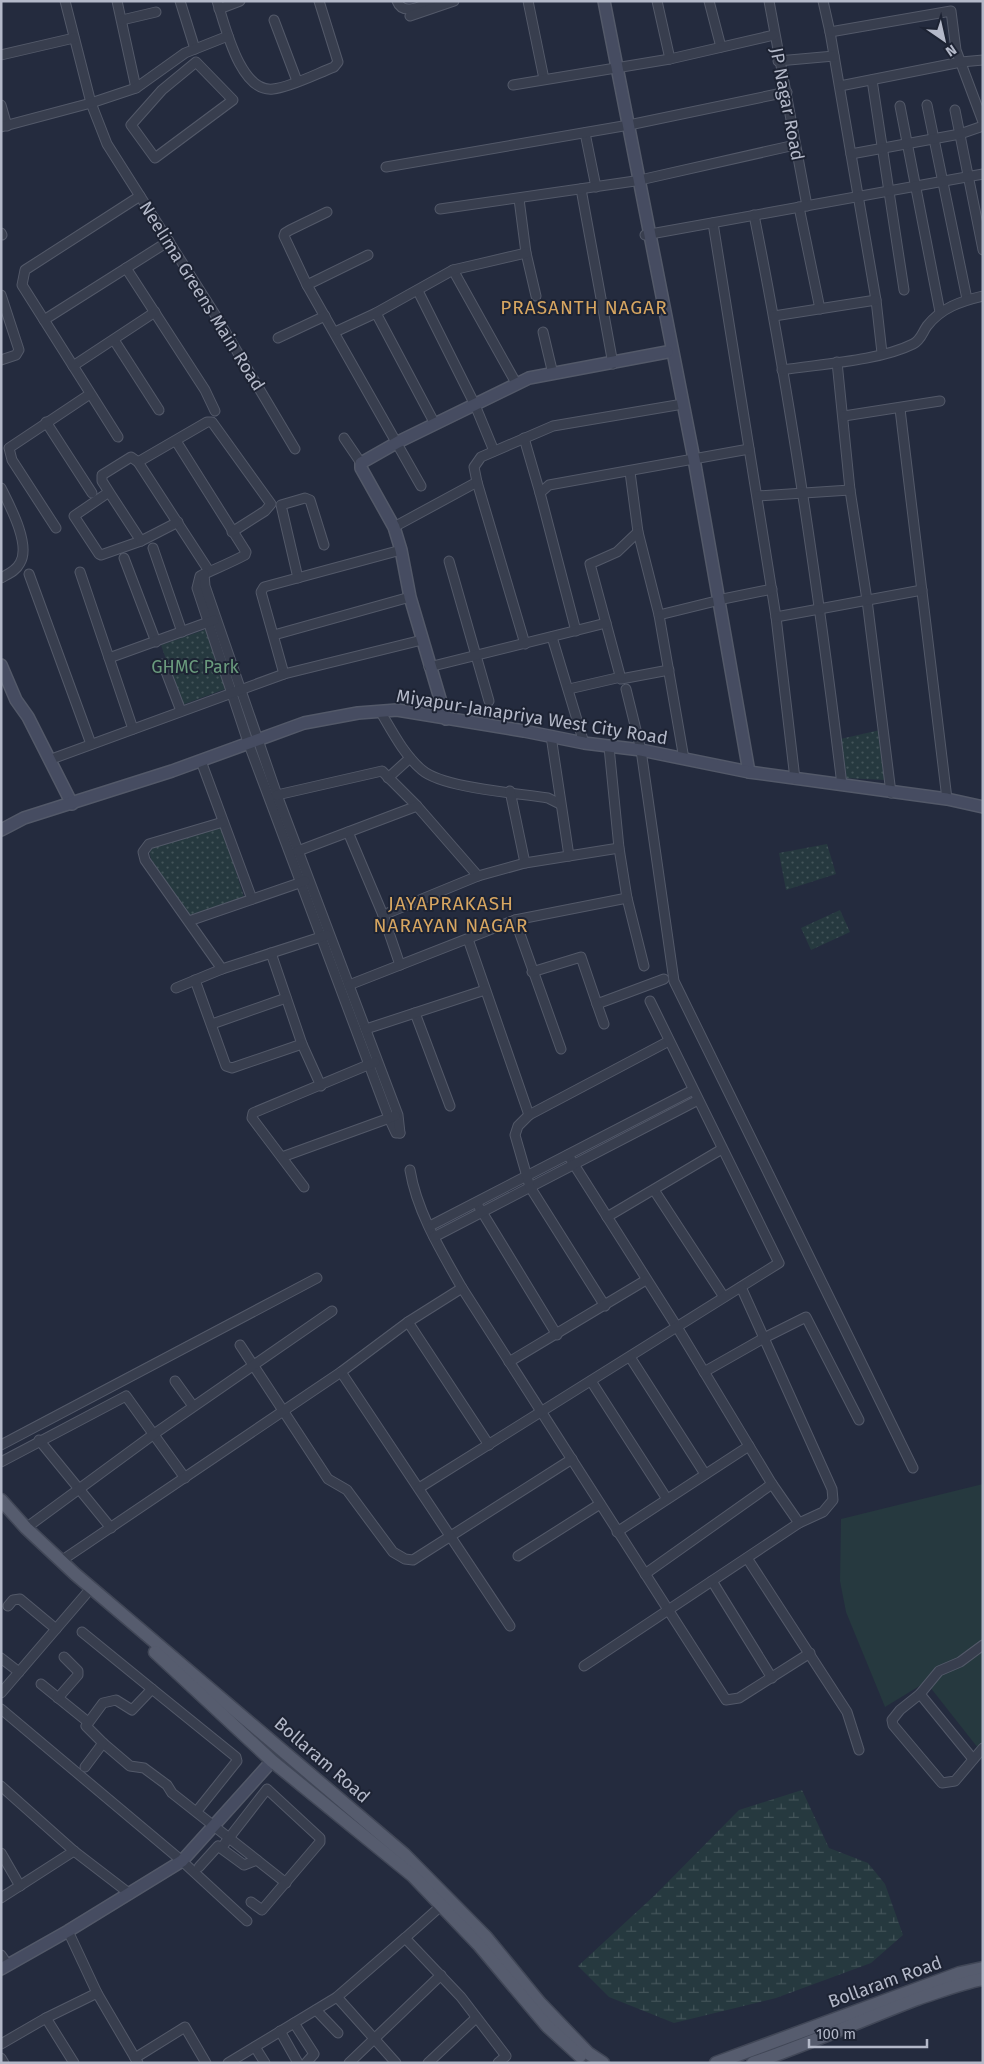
<svg xmlns="http://www.w3.org/2000/svg" width="984" height="2064" font-family="'Fira Sans',sans-serif">
<style>
.green{fill:url(#green-dots)}
.wetland{fill:url(#wetland-marsh)}
.pitch{fill:#26393f}
.lines{fill:none;stroke-linecap:round;stroke-linejoin:round}
.street-casing{stroke:#535969;stroke-width:11}
.secondary-casing{stroke:#535969;stroke-width:14}
.primary-casing{stroke:#414757;stroke-width:15}
.street{stroke:#383e4e;stroke-width:9}
.secondary{stroke:#464c61;stroke-width:11}
.primary{stroke:#565c6e;stroke-width:12}
.labels{text-anchor:middle;dominant-baseline:central;stroke-width:4;stroke-linejoin:round;paint-order:stroke}
.street-label{font-size:18px;fill:#b4b9c9;stroke:#1d2333}
.park-label{font-size:18px;fill:#6a9b7d;stroke:#1d2333}
.neighbourhood-label{font-size:19px;letter-spacing:1px;fill:#d7a661;stroke:#1d2333}
</style>
<defs>
<pattern id="green-dots" width="8" height="8" patternUnits="userSpaceOnUse" patternTransform="scale(1.25)"><rect width="8" height="8" fill="#26393f"/><path d="M2 2h.1M6 6h.1" fill="none" stroke="#435459" stroke-width="1.8" stroke-linecap="round"/></pattern>
<pattern id="wetland-marsh" width="20" height="14" patternUnits="userSpaceOnUse" patternTransform="scale(1.25)"><rect width="20" height="14" fill="#26393f"/><path d="M1 5h8M5 5V1M11 12h8M15 12V8" fill="none" stroke="#435459"/></pattern>
</defs>
<rect width="100%" height="100%" fill="#242b3e"/>
<g class="green">
<path d="M207 629 228 688 182 705 161 645Z"/>
<path d="M880 730 885 780 845 778 836 740Z"/>
<path d="M221 825 244 897 189 916 151 859 149 850 150 848Z"/>
<path d="M827 844 836 874 786 890 779 853Z"/>
<path d="M840 910 850 932 811 950 801 928Z"/>
</g>
<path class="wetland" d="M802 1790 829 1848 868 1863 885 1884 903 1935 871 1963 776 1998 674 2023 609 1997 578 1966 655 1895 739 1810Z"/>
<path class="pitch" d="M983 1484V1744L978 1748 926 1682 885 1707 846 1612 840 1581 841 1519Z"/>
<g class="lines">
<g class="street-casing">
<g id="street">
<path d="M65 1 91 103 107 144 216 316 295 449"/>
<path d="M117 1 136 88"/>
<path d="M180 1 195 49"/>
<path d="M217 1C225 25 240 93 273 89 291 87 316 74 334 67L338 62 319 1"/>
<path d="M397 1C403 17 423 5 434 1"/>
<path d="M528 1 544 79"/>
<path d="M657 1 670 59"/>
<path d="M709 1 721 47"/>
<path d="M769 1 807 206"/>
<path d="M823 1 830 32 876 300 882 353"/>
<path d="M219 9 240 1"/>
<path d="M410 16 454 1"/>
<path d="M122 20 156 12"/>
<path d="M274 20 297 81"/>
<path d="M830 32 951 11 956 50 983 122"/>
<path d="M1 55 74 38"/>
<path d="M778 61 834 56"/>
<path d="M196 62 233 100 155 158 131 125 162 90Z"/>
<path d="M872 80 904 290"/>
<path d="M513 85 670 59 774 35"/>
<path d="M840 86 961 62 983 60"/>
<path d="M1 105 7 126"/>
<path d="M927 105 967 299"/>
<path d="M900 106 940 312"/>
<path d="M955 110 983 250"/>
<path d="M1 127 91 103 136 88 185 53 228 36"/>
<path d="M585 133 596 187"/>
<path d="M851 154 960 134 983 126"/>
<path d="M386 167 629 125 787 92"/>
<path d="M640 180 795 145"/>
<path d="M581 189 613 364"/>
<path d="M519 199 526 253 536 296"/>
<path d="M799 207 820 309"/>
<path d="M440 209 635 181"/>
<path d="M327 212 290 230 285 233 284 236 307 285 421 486"/>
<path d="M754 215C792 404 819 594 842 785"/>
<path d="M713 223 776 617 795 779"/>
<path d="M1 233 2 235"/>
<path d="M645 235 983 174"/>
<path d="M126 268 205 390 215 411"/>
<path d="M453 270 516 383"/>
<path d="M307 285 368 255"/>
<path d="M418 291 475 405 494 451"/>
<path d="M1 295 19 350 16 355 1 360"/>
<path d="M376 313 435 424"/>
<path d="M774 316 876 300"/>
<path d="M44 320 169 241"/>
<path d="M335 332 376 313 453 270 526 253"/>
<path d="M543 332 553 374"/>
<path d="M278 338 325 316"/>
<path d="M114 340 159 410"/>
<path d="M837 362 850 490 867 600 891 793"/>
<path d="M73 366 155 312"/>
<path d="M782 370C820 364 879 361 913 344 921 340 922 333 927 326 941 308 961 301 983 296"/>
<path d="M900 409 947 799"/>
<path d="M844 416 940 401"/>
<path d="M46 422 92 493"/>
<path d="M118 437 22 285 25 270 140 196"/>
<path d="M344 438 361 463"/>
<path d="M524 438 540 493"/>
<path d="M176 441 246 552 245 555C230 563 215 569 200 576L197 588 248 742 389 1118 396 1133H400"/>
<path d="M138 462 207 422H212L271 504 265 511 232 532"/>
<path d="M630 472 638 532 659 615 684 759"/>
<path d="M1 488C10 506 31 545 20 563 16 571 8 574 1 578"/>
<path d="M109 492 141 541 101 555 99 554 74 516 109 492 102 481V475L131 457 138 462 209 571"/>
<path d="M758 496 850 490"/>
<path d="M394 527 477 482"/>
<path d="M56 528 12 460 9 448 90 394"/>
<path d="M638 532 617 552 590 564 621 679 669 670"/>
<path d="M141 541 178 522"/>
<path d="M153 548 182 632"/>
<path d="M124 558 156 642"/>
<path d="M449 561 489 701"/>
<path d="M80 572 133 729"/>
<path d="M29 574 91 744"/>
<path d="M204 574 205 586 277 795 398 1115 400 1133"/>
<path d="M298 578 281 505 305 498 310 500 324 545"/>
<path d="M718 600 772 589"/>
<path d="M659 615 712 602"/>
<path d="M776 617 922 590"/>
<path d="M576 631 540 493 549 485 749 449"/>
<path d="M274 635 410 597"/>
<path d="M552 637 584 743"/>
<path d="M525 644 477 482 474 467 481 457 553 426 677 405"/>
<path d="M109 658 214 620"/>
<path d="M163 664 181 711"/>
<path d="M429 667 606 623"/>
<path d="M284 674 261 592 264 587 401 550"/>
<path d="M569 689 621 677"/>
<path d="M626 689 641 750 674 981 913 1468"/>
<path d="M380 711C392 731 404 755 422 770 443 788 517 793 548 798L560 804"/>
<path d="M551 736 569 856"/>
<path d="M609 747 619 848 627 898 644 966"/>
<path d="M49 760 284 674 422 640"/>
<path d="M201 761 252 899"/>
<path d="M388 778 410 758"/>
<path d="M510 791 525 863"/>
<path d="M277 795 382 771 417 806 478 876"/>
<path d="M348 832 383 915 400 965"/>
<path d="M298 851 417 806"/>
<path d="M383 915 478 876 525 863 619 848"/>
<path d="M515 920 561 1049"/>
<path d="M189 921 305 881"/>
<path d="M468 939 529 1115"/>
<path d="M271 953 302 1044 321 1086"/>
<path d="M222 969 145 860 143 852 149 844 223 822"/>
<path d="M532 972 581 957 597 1004 664 979"/>
<path d="M195 980 226 1066 232 1068 302 1044"/>
<path d="M349 985 515 920 627 898"/>
<path d="M176 988 222 969 327 935"/>
<path d="M597 1004 604 1024"/>
<path d="M415 1013 450 1106"/>
<path d="M212 1024 286 998"/>
<path d="M366 1029 485 990"/>
<path d="M568 1155 677 1327 772 1484 799 1523"/>
<path d="M282 1157 395 1116"/>
<path d="M410 1170C417 1212 441 1251 462 1288L726 1700 739 1698 810 1653"/>
<path d="M304 1187 252 1118 253 1113 375 1062"/>
<path d="M654 1190 724 1297"/>
<path d="M479 1207 557 1335"/>
<path d="M607 1217 722 1149"/>
<path d="M430 1226 693 1090"/>
<path d="M434 1237 698 1100"/>
<path d="M605 1306 530 1187 515 1135 518 1126 529 1115 669 1041"/>
<path d="M408 1322 489 1445"/>
<path d="M240 1345 328 1479 347 1490 393 1552 405 1559 413 1560 572 1459"/>
<path d="M630 1357 705 1474"/>
<path d="M509 1362 646 1280"/>
<path d="M341 1372 510 1626"/>
<path d="M704 1372 764 1338 806 1317 859 1420"/>
<path d="M175 1381 193 1406"/>
<path d="M591 1381 667 1499"/>
<path d="M39 1440 111 1528"/>
<path d="M1 1445 317 1278"/>
<path d="M1 1462 126 1396 185 1478"/>
<path d="M419 1488 779 1263 650 1001"/>
<path d="M26 1528 154 1434 332 1311"/>
<path d="M617 1532 749 1446"/>
<path d="M518 1556 600 1504"/>
<path d="M747 1558 847 1712 859 1750"/>
<path d="M61 1561 341 1372 408 1322 462 1288"/>
<path d="M645 1574 772 1484"/>
<path d="M712 1581 772 1678"/>
<path d="M8 1606 13 1600 20 1599 56 1629"/>
<path d="M82 1632 152 1689"/>
<path d="M983 1645 960 1662 939 1671 920 1694 900 1710 892 1720 893 1725 942 1783 955 1781 983 1748"/>
<path d="M1 1658 19 1672"/>
<path d="M584 1666 799 1523 823 1512 833 1500 832 1489 741 1287"/>
<path d="M41 1684 88 1722"/>
<path d="M1 1693 86 1594"/>
<path d="M920 1694 973 1759"/>
<path d="M58 1698 78 1675V1671L64 1657"/>
<path d="M1 1709 182 1861 247 1921"/>
<path d="M103 1743 130 1766 144 1768 167 1785 172 1793 286 1883"/>
<path d="M85 1767 103 1743 86 1726 103 1703 116 1700 132 1710 152 1689 236 1757 237 1761 197 1811"/>
<path d="M1 1786 74 1851 130 1894"/>
<path d="M222 1847 267 1789 320 1838V1842L262 1910 251 1902"/>
<path d="M1 1853 20 1886"/>
<path d="M199 1867 218 1846 244 1865 257 1860"/>
<path d="M1 1898 74 1851"/>
<path d="M68 1931 97 1993 138 2063"/>
<path d="M405 1938 442 1905"/>
<path d="M1 1955 8 1965"/>
<path d="M337 1997 396 2063"/>
<path d="M316 2010 338 2033"/>
<path d="M46 2018 74 2063"/>
<path d="M294 2023 314 2054 306 2063"/>
<path d="M280 2031 298 2063"/>
<path d="M1 2044 46 2018 97 1993"/>
<path d="M255 2047 265 2063"/>
<path d="M1 2058 4 2063"/>
<path d="M135 2058 185 2027 206 2063"/>
<path d="M228 2063 337 1997 405 1938 461 1997 506 2056 498 2063"/>
<path d="M349 2063 441 1975"/>
<path d="M428 2063 476 2018"/>
</g>
</g>
<g class="secondary-casing">
<g id="secondary">
<path d="M604 1 694 459 749 772"/>
<path d="M1 665 16 700 28 717 72 804"/>
<path d="M446 719 410 597 401 550 394 527 361 468V463L398 442 529 378 667 352"/>
<path d="M1 830 24 818 172 771 304 723 358 713 397 710 524 731 584 743 641 750 749 772 947 799 983 807"/>
<path d="M1 1969 68 1931 182 1861 272 1761"/>
</g>
</g>
<g class="primary-casing">
<g id="primary">
<path d="M1 1500 26 1528 75 1574 404 1854 486 1937 540 2003 588 2053 603 2063"/>
<path d="M155 1652 272 1761 413 1876 478 1944 547 2026 580 2056"/>
<path d="M716 2063 960 1973 983 1968"/>
<path d="M753 2063C809 2044 862 2020 917 1999 939 1992 960 1983 983 1979"/>
</g>
</g>
<use href="#street" class="street"/>
<use href="#secondary" class="secondary"/>
<use href="#primary" class="primary"/>
</g>
<g class="labels">
<g class="street-label">
<text transform="translate(787 104) rotate(79)">JP Nagar Road</text>
<text transform="translate(202 296) rotate(58)">Neelima Greens Main Road</text>
<text transform="translate(532 717) rotate(9)">Miyapur-Janapriya West City Road</text>
<text transform="translate(322 1760) rotate(41)">Bollaram Road</text>
<text transform="translate(885 1982) rotate(-20)">Bollaram Road</text>
</g>
<g class="park-label">
<text x="195" y="667">GHMC Park</text>
</g>
<g class="neighbourhood-label">
<text x="584" y="307">PRASANTH NAGAR</text>
<text x="451" y="903">JAYAPRAKASH<tspan x="451" dy="22">NARAYAN NAGAR</tspan></text>
</g>
</g>
<rect width="984" height="2064" fill="none" stroke="#b4b9c9" stroke-width="5"/>
<g transform="translate(944 40) rotate(146)" stroke="#1d2333" stroke-width="4" paint-order="stroke">
<path d="M0-4L9 19L0 12L-9 19Z" fill="#b4b9c9"/>
<text y="-8" font-size="14" font-weight="bold" text-anchor="middle" fill="#b4b9c9">N</text>
</g>
<path d="M809 2039v8h118v-8" fill="none" stroke="#b4b9c9" stroke-width="2.5"/>
<text x="816" y="2039" font-size="15" fill="#b4b9c9" stroke="#1d2333" stroke-width="4" paint-order="stroke">100 m</text>
</svg>
